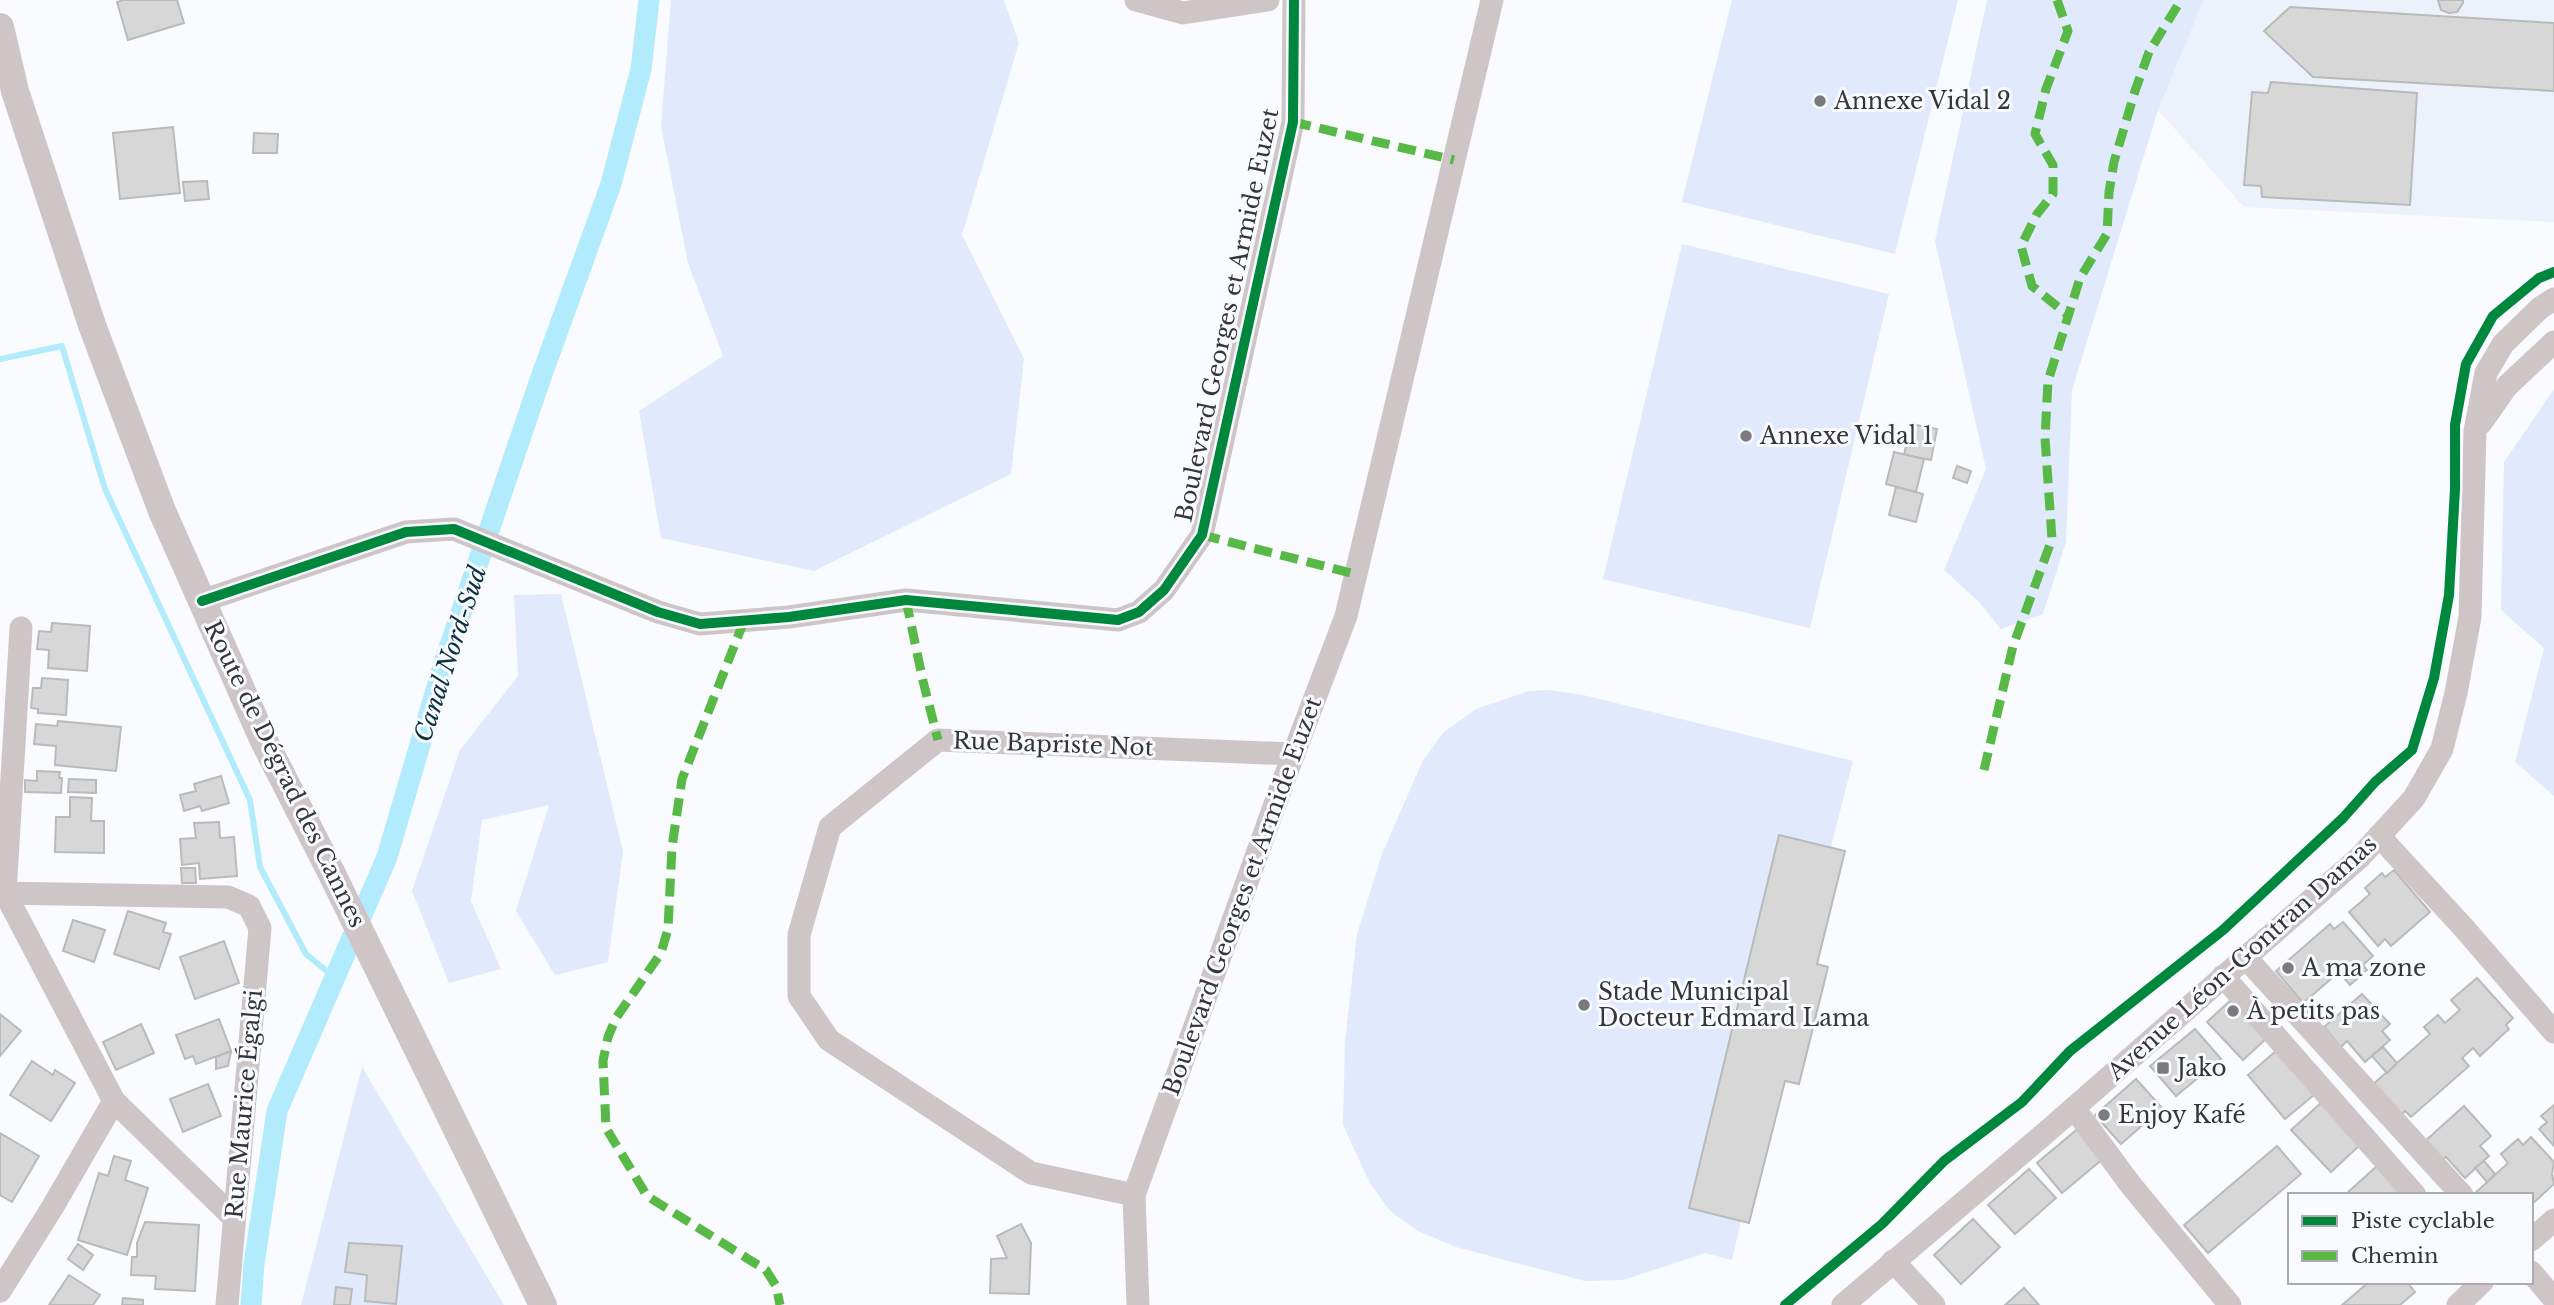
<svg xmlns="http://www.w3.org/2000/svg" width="2554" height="1305" font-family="'Libre Baskerville',serif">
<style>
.built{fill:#ecf1fb}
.green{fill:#e0eafc}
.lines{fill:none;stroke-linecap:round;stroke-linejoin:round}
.stream{stroke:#b2ebfc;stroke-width:6}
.canal{stroke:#b2ebfc;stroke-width:21}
.building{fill:#d7d7d8;stroke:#b9baba;stroke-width:2}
.minor{stroke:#cec5c7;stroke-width:23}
.tertiary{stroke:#cec5c7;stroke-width:28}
.quiet{stroke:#58b947;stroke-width:9;stroke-dasharray:18 9;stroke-linecap:butt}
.cycleway-casing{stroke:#f8faff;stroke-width:15}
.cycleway{stroke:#00873e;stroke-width:10}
.poi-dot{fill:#797b7e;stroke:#f8faff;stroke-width:2.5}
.labels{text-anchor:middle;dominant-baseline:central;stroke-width:6;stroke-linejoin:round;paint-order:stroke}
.poi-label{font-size:23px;fill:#343639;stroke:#f8faff;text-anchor:start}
.street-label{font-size:23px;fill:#343639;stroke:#f8faff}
.water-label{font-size:24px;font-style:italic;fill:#0a323c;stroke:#f8faff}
</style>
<rect width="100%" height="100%" fill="#f9fbfe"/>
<path class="built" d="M2204 0H2554V222L2244 207 2158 110Z"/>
<g class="green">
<path d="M671 0H1004L1019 43 962 235 1024 359 1011 474 814 571 661 538 639 411 723 356 688 263 661 126Z"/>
<path d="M1732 0H1958L1895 254 1682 202Z"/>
<path d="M1987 0H2204L2158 110 2072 390 2066 542 2043 614 2001 629 1979 602 1944 570 1986 469 1935 241Z"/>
<path d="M1682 244 1889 294 1810 628 1603 579Z"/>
<path d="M2554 389V796L2515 762 2544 648 2501 610 2504 462Z"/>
<path d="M561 594 623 851 608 962 555 975 516 911 549 805 482 820 471 901 501 969 449 983 412 891 460 750 518 676 514 595Z"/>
<path d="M1549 690 1583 695 1853 761 1831 846 1845 851 1817 964 1828 967 1799 1084 1785 1081 1741 1221 1732 1260 1705 1253 1623 1280 1585 1281 1456 1247 1418 1231 1390 1211 1370 1183 1343 1125 1345 1043 1357 934 1382 854 1423 760 1444 732 1476 709 1529 691Z"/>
<path d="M362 1067 504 1305H301Z"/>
</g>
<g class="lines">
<path class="stream" d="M0 359 62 346 105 489 250 800 260 867 306 954 334 977"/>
<path class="canal" d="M251 1305 254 1264 277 1111 387 857 444 663 540 380 611 184 641 69 649 0"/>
</g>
<g class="building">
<path d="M124 0H177L184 23 128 40 117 2Z"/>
<path d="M2438 0H2463V3L2457 12 2449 13 2441 10Z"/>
<path d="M2290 7 2554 23V91L2313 77 2264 31Z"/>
<path d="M2271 82 2417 93 2410 205 2262 197 2261 186 2244 185 2252 92 2268 93Z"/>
<path d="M173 127 180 193 120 199 113 133Z"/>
<path d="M254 133 278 134 277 153H253Z"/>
<path d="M207 181 209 199 185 201 183 182Z"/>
<path d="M1911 424 1937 429 1931 460 1904 455Z"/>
<path d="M1894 452 1924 459 1916 492 1886 484Z"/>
<path d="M1957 466 1971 471 1967 483 1953 478Z"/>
<path d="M1896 487 1923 494 1916 522 1889 515Z"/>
<path d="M52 623 90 626 87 671 48 668 49 650 37 649 39 631 51 632Z"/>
<path d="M42 678 68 680 66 715 38 713V709L31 708 33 688H41Z"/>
<path d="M58 721 121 727 116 771 55 765 56 746 34 744 36 724 57 726Z"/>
<path d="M37 771 60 772 59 778H62L61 793 25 792V780L37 781Z"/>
<path d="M221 776 229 803 202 811 200 806 184 811 180 795 196 791 194 784Z"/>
<path d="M69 779 96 780V793L68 792Z"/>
<path d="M70 797 92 798 91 821H104V853L55 852 56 817H70Z"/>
<path d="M219 822 220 838 234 837 237 876 200 879 199 863 182 865 180 839 196 838 194 823Z"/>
<path d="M1779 835 1845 851 1817 964 1828 967 1799 1084 1785 1081 1749 1223 1689 1208Z"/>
<path d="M181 868H195L196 883H182Z"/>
<path d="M2394 870 2430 912 2391 946 2385 939 2378 946 2349 912 2370 894 2365 888 2382 873 2385 877Z"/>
<path d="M128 911 166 923 163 932 171 934 159 969 114 954Z"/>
<path d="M73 920 105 930 94 962 63 951Z"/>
<path d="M2343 922 2373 956 2363 965 2367 970 2350 985 2339 972 2303 1003 2276 971 2330 924 2334 929Z"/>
<path d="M224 941 239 983 195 999 180 957Z"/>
<path d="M2477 978 2513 1018 2506 1025 2509 1029 2480 1056 2473 1048 2462 1058 2469 1066 2411 1117 2405 1111 2400 1116 2372 1085 2430 1034 2424 1027 2438 1015 2445 1023 2460 1010 2451 1000Z"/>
<path d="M2362 994 2390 1024 2382 1031 2390 1040 2365 1062 2347 1041 2341 1047 2324 1027Z"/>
<path d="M2232 999 2268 1037 2243 1060 2207 1022Z"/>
<path d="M0 1014 21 1031 0 1056Z"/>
<path d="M219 1019 231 1051 196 1064 193 1056 185 1059 176 1035Z"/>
<path d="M141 1024 154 1053 116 1070 103 1042Z"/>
<path d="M2195 1029 2221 1059 2176 1096 2150 1066Z"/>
<path d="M2383 1047 2397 1063 2387 1073 2372 1056Z"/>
<path d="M231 1051 228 1066 216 1069V1057Z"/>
<path d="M2276 1051 2314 1095 2285 1119 2248 1075Z"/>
<path d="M32 1061 53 1075 55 1070 75 1083 51 1121 10 1095Z"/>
<path d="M2136 1079 2162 1108 2121 1144 2095 1115Z"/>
<path d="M208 1084 221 1116 183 1132 170 1099Z"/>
<path d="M2321 1103 2360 1145 2331 1172 2291 1130Z"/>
<path d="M2554 1105V1146L2539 1129 2547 1122 2541 1116Z"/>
<path d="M2464 1106 2491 1136 2480 1146 2489 1156 2465 1178 2446 1157 2440 1162 2423 1143Z"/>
<path d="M2080 1127 2105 1157 2062 1193 2037 1163Z"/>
<path d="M0 1133 39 1156 12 1202 0 1195Z"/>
<path d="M2531 1137 2554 1162 2552 1174 2554 1184 2531 1205V1195H2473L2508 1163 2501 1154 2518 1139 2523 1145Z"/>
<path d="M2277 1146 2301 1174 2208 1253 2184 1225Z"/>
<path d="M114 1156 131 1161 125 1180 148 1188 127 1255 78 1240 99 1173 108 1176Z"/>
<path d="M2484 1161 2495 1174 2487 1182 2475 1168Z"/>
<path d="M2377 1166 2403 1195H2349L2347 1193Z"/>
<path d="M2029 1169 2056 1198 2015 1234 1988 1205Z"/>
<path d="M1973 1219 2000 1247 1961 1284 1934 1255Z"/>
<path d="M145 1222 199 1225 195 1291 155 1289 156 1276 131 1275 132 1257H137V1243Z"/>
<path d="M1021 1224 1031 1243 1029 1294 990 1293 991 1259 1007 1258 997 1236Z"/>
<path d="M349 1243 402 1246 396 1304 365 1301 367 1275 345 1272Z"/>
<path d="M78 1244 93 1255 83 1270 68 1259Z"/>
<path d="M69 1275 100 1295 93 1305H49Z"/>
<path d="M2369 1282H2407L2415 1292 2400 1305H2342Z"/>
<path d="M336 1287 352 1289 350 1305H334Z"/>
<path d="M2024 1288 2039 1305H2005Z"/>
<path d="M123 1298 143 1300V1305H122Z"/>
</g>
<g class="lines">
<g class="minor">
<path d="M1136 0 1183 13 1268 0"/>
<path d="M2481 423 2507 386 2554 342"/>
<path d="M202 601 406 532 454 529 658 612 700 624 789 617 906 600 1118 620 1139 612 1164 590 1202 535 1293 122 1294 0"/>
<path d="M21 628 5 893 114 1101 234 1218"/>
<path d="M2379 836 2463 927 2554 1032"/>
<path d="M0 893 228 897 249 906 260 928 227 1305"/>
<path d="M2245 957 2462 1195"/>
<path d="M2223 976 2415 1195"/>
<path d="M2074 1108 2130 1184 2230 1305"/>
<path d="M1134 1195 1031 1173 829 1040 799 996V935L830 827 938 740 1294 754"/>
<path d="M2531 1240 2554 1220"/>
<path d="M1893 1261 1934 1305"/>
<path d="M2531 1272 2554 1299"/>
<path d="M0 1291 52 1208 114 1101"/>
<path d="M1138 1305 1134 1195 1283 782 1346 616 1492 0"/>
<path d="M1843 1305 2050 1129 2360 857 2414 798 2442 749 2456 693 2470 617 2475 431 2486 373 2503 344 2540 308 2554 299"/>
<path d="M2458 1305 2482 1282"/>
</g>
<path class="tertiary" d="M0 27 15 91 92 325 162 511 264 741 331 872 543 1305"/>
<g class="quiet">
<path d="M2057 0 2068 31 2046 89 2035 134 2053 165V194L2037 214 2021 246 2032 286 2068 315"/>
<path d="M1293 122 1454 160"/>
<path d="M1202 535 1355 574"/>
<path d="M906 600 923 681 938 740"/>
<path d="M744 621 682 779 672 847 668 929 661 953 616 1018 608 1037 603 1061 606 1128 647 1196 766 1270 776 1286 780 1305"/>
<path d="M1984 770 2013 646 2052 539 2045 438 2048 381 2080 278 2107 234 2109 192 2114 162 2135 91 2149 52 2181 0"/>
</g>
<g class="cycleway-casing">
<g id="cycleway">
<path d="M202 601 406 532 454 529 658 612 700 624 789 617 906 600 1118 620 1139 612 1164 590 1202 535 1293 122 1294 0"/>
<path d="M1785 1305 1882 1224 1944 1161 2022 1102 2070 1051 2223 930 2343 818 2375 782 2412 750 2434 678 2449 595 2455 489V425L2466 364 2493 316 2539 278 2554 272"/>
</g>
</g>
<use href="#cycleway" class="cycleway"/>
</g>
<g class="poi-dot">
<circle cx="1820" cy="101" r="7"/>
<circle cx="1746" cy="436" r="7"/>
<circle cx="2288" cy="968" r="7"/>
<circle cx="1584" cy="1005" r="7"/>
<circle cx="2233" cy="1011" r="7"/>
<rect x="2156" y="1061" width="14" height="14" rx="3.5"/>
<circle cx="2104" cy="1115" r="7"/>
</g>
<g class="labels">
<g class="poi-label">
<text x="1834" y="101">Annexe Vidal 2</text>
<text x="1760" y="436">Annexe Vidal 1</text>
<text x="2302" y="968">A ma zone</text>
<text x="1598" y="992">Stade Municipal<tspan x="1598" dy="26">Docteur Edmard Lama</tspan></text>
<text x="2247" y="1011">À petits pas</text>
<text x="2177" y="1068">Jako</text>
<text x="2118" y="1115">Enjoy Kafé</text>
</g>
<g class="street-label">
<text transform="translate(1227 315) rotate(-78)">Boulevard Georges et Armide Euzet</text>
<text transform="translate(1053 744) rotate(2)">Rue Bapriste Not</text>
<text transform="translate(285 774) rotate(64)">Route de Dégrad des Cannes</text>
<text transform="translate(1242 896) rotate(-70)">Boulevard Georges et Armide Euzet</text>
<text transform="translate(2242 958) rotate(-42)">Avenue Léon-Gontran Damas</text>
<text transform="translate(244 1104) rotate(-85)">Rue Maurice Égalgi</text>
</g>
<g class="water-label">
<text transform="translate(450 654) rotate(-72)">Canal Nord-Sud</text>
</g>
</g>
<rect x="2288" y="1193" width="245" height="91" fill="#f8faff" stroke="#aaacb0" stroke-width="2"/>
<rect x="2302" y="1216" width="35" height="10" fill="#00873e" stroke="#aaacb0" stroke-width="2"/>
<text x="2351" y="1228" font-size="21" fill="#343639">Piste cyclable</text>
<rect x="2302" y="1251" width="35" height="10" fill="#58b947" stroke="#aaacb0" stroke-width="2"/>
<text x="2351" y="1263" font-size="21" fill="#343639">Chemin</text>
</svg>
